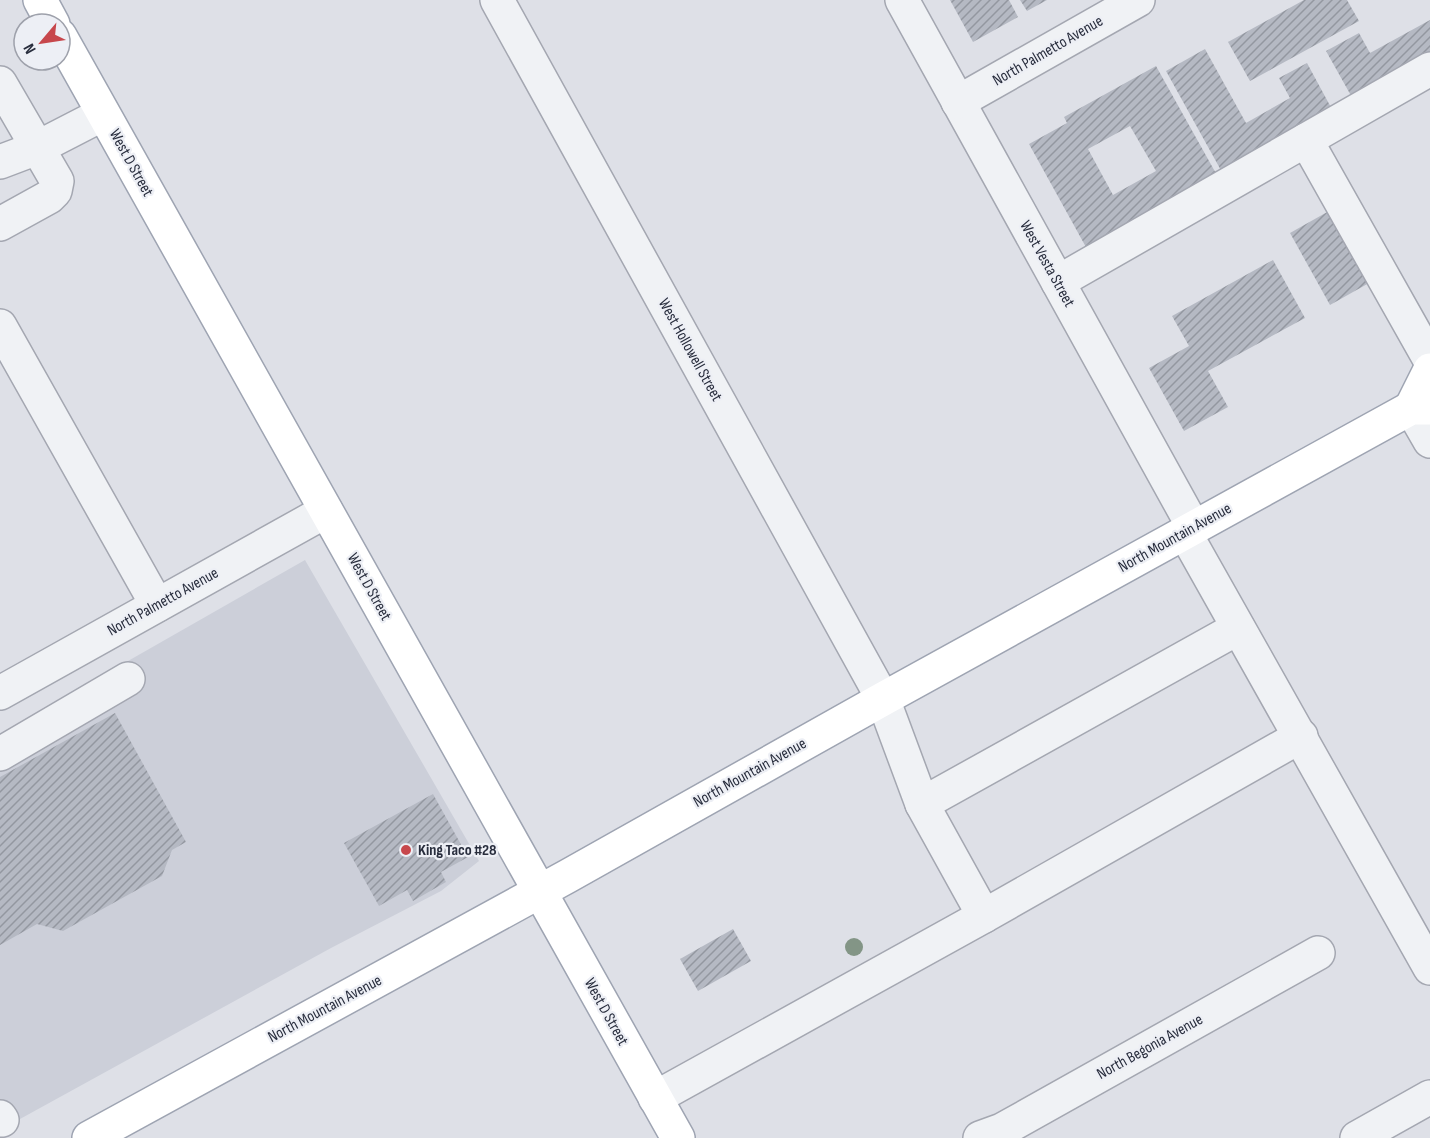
<svg xmlns="http://www.w3.org/2000/svg" width="1430" height="1138" font-family="'Sofia Sans Condensed',sans-serif">
<style>
.built{fill:#cccfd9}
.building{fill:url(#building-hatch);fill-rule:evenodd}
.lines{fill:none;stroke-linecap:round;stroke-linejoin:round}
.minor-casing{stroke:#a4a7b1;stroke-width:36}
.major-casing{stroke:#9ea4b2;stroke-width:36}
.minor{stroke:#f0f2f5;stroke-width:33}
.major{stroke:#fff;stroke-width:33}
.tree{fill:#839586}
.poi-dot{fill:#c7474c;stroke:#edeff5;stroke-width:2}
.labels{text-anchor:middle;dominant-baseline:central;stroke-width:4.5;stroke-linejoin:round;paint-order:stroke}
.street-label{font-size:16px;fill:#282d3d;stroke:#edeff5}
.poi-label{font-size:16px;font-weight:bold;fill:#282d3d;stroke:#edeff5;text-anchor:start}
</style>
<defs>
<pattern id="building-hatch" width="6" height="6" patternUnits="userSpaceOnUse" patternTransform="scale(1.5)"><rect width="6" height="6" fill="#b5b9c3"/><path d="M-1 1l2-2M0 6l6-6M5 7l2-2" fill="none" stroke="#9397a0"/></pattern>
</defs>
<rect width="100%" height="100%" fill="#dee0e7"/>
<path class="built" d="M305 560 479 861 441 891 331 948 0 1130V734Z"/>
<g class="building">
<path d="M950 0H1009L1018 17 973 42Z"/>
<path d="M1020 0H1047L1027 11Z"/>
<path d="M1304 0H1347L1359 21 1250 81 1228 42Z"/>
<path d="M1430 20V58L1354 101 1326 51 1359 33 1370 53Z"/>
<path d="M1205 49 1246 123 1290 98 1279 78 1307 63 1334 113 1223 174 1166 71Z"/>
<path d="M1156 66 1218 177 1087 249 1029 144 1067 123 1064 117ZM1130 126 1156 171 1113 195 1088 149Z"/>
<path d="M1329 211 1369 283 1330 305 1290 233Z"/>
<path d="M1273 260 1305 318 1208 371 1228 407 1184 431 1149 368 1189 346 1172 316Z"/>
<path d="M115 713 186 842 172 850 162 876 63 931 37 924 0 945V777Z"/>
<path d="M433 794 468 857 441 872 446 882 413 901 407 890 379 906 344 843Z"/>
<path d="M733 929 751 961 698 991 680 959Z"/>
</g>
<g class="lines">
<g class="minor-casing">
<g id="minor">
<path d="M497 0 883 699 922 804 984 916"/>
<path d="M902 0 1194 528"/>
<path d="M0 83 57 181 55 191 49 197 0 224"/>
<path d="M958 102 1138 0"/>
<path d="M1306 140 1430 360"/>
<path d="M0 162 37 148 103 114"/>
<path d="M1058 282 1430 69"/>
<path d="M0 326 157 605"/>
<path d="M1411 408 1430 441"/>
<path d="M1185 533 1430 968"/>
<path d="M0 693 326 511"/>
<path d="M0 754 128 679"/>
<path d="M922 804 1238 628"/>
<path d="M655 1098 984 916 1301 736"/>
<path d="M0 1117 2 1120"/>
<path d="M980 1138 1002 1130 1318 953"/>
<path d="M1357 1138 1430 1097"/>
</g>
</g>
<g class="major-casing">
<g id="major">
<path d="M40 0 53 24"/>
<path d="M60 36 678 1138"/>
<path d="M1411 408 1430 370"/>
<path d="M89 1138 568 876 883 699 1411 408H1430"/>
</g>
</g>
<use href="#minor" class="minor"/>
<use href="#major" class="major"/>
</g>
<circle class="tree" cx="854" cy="947" r="9"/>
<circle class="poi-dot" cx="406" cy="850" r="6"/>
<g class="labels">
<g class="street-label">
<text transform="translate(1048 51) rotate(-30)">North Palmetto Avenue</text>
<text transform="translate(131 163) rotate(61)">West D Street</text>
<text transform="translate(1047 264) rotate(61)">West Vesta Street</text>
<text transform="translate(690 350) rotate(61)">West Hollowell Street</text>
<text transform="translate(1175 538) rotate(-29)">North Mountain Avenue</text>
<text transform="translate(369 587) rotate(61)">West D Street</text>
<text transform="translate(163 602) rotate(-29)">North Palmetto Avenue</text>
<text transform="translate(750 773) rotate(-29)">North Mountain Avenue</text>
<text transform="translate(325 1009) rotate(-28)">North Mountain Avenue</text>
<text transform="translate(606 1012) rotate(61)">West D Street</text>
<text transform="translate(1150 1047) rotate(-29)">North Begonia Avenue</text>
</g>
<g class="poi-label">
<text x="418" y="850">King Taco #28</text>
</g>
</g>
<g transform="translate(42 42) rotate(241)"><circle r="28" fill="#edeff5" stroke="#9ea1ab" stroke-width="1.5"/>
<path d="M0-4.5L10 22L0 15L-10 22Z" fill="#c7474c"/>
<text y="-9" font-size="16" font-weight="bold" text-anchor="middle" fill="#282d3d">N</text>
</g>
</svg>
